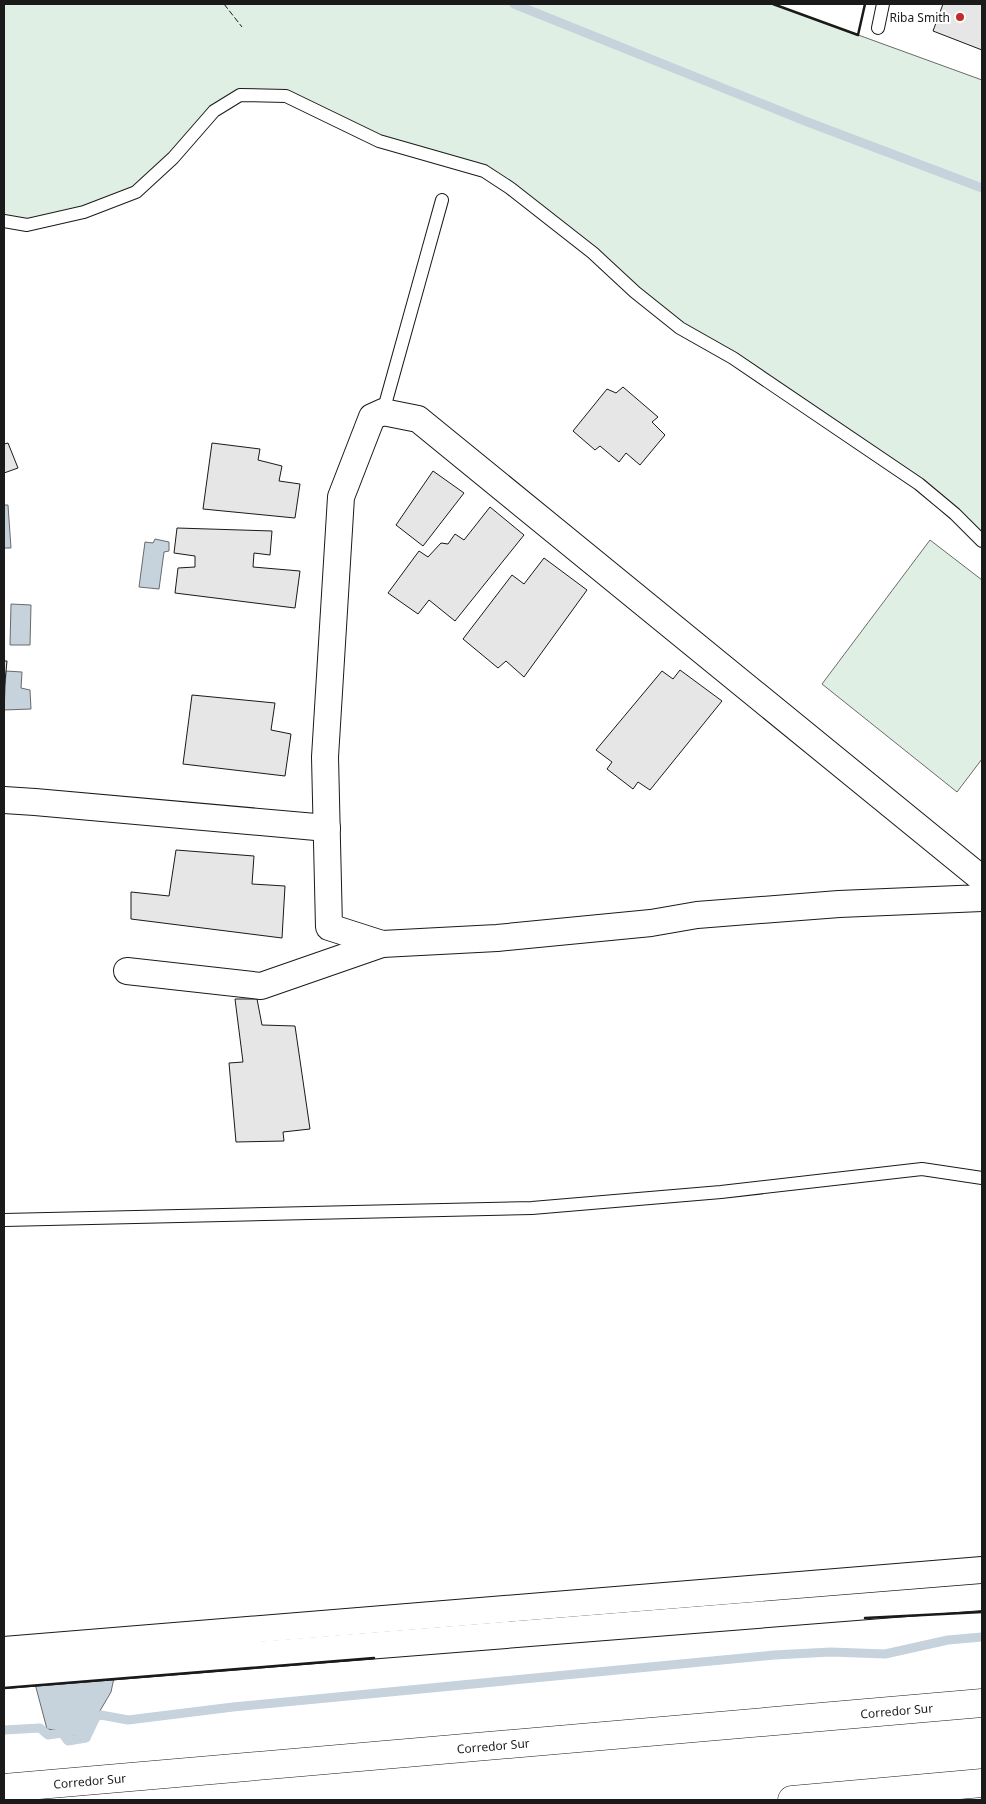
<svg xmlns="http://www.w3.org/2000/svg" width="986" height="1804" font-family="'Noto Sans',sans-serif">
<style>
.green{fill:#e0efe3;stroke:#6a6a6a}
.water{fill:#c6d2dc;stroke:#6a6a6a}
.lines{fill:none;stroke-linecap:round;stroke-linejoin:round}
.stream{stroke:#c6d2dc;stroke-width:9}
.building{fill:#e6e6e6;stroke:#1a1a1a}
.lane-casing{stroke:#1a1a1a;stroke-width:14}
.street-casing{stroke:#1a1a1a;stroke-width:28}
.highway-casing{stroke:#1a1a1a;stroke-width:29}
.lane{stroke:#fff;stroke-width:12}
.street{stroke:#fff;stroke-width:26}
.highway{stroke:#fff;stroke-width:28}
.fence{stroke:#1a1a1a;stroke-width:1;stroke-dasharray:6 2.5;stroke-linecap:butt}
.wall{stroke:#1a1a1a;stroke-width:2.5}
.poi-dot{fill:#c62828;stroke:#fff;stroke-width:2}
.labels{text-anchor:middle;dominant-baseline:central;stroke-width:4;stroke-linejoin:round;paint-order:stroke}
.poi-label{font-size:12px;fill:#1a1a1a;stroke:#fff;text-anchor:end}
.street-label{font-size:12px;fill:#1a1a1a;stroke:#fff}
</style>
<rect width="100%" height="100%" fill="#fff"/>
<g class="green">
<path d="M4 4H773L982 80V541L955 514 680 328 484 171 379 141 286 96 240 95 136 192 27 225 4 221Z"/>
<path d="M930 540 982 580V759L957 792 822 684Z"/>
</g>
<g class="water">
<path d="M4 505H8L11 548H4Z"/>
<path d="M155 539 169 542V551L164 552 159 589 139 587 145 542 153 543Z"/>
<path d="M11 604 31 605 30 645H10Z"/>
<path d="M6 671 22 672 21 688 30 690 31 709 4 710Z"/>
<path d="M115 1673 111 1692 87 1733 83 1735 69 1737 61 1731 47 1729 34 1680Z"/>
</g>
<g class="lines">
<g class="stream">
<path d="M514 4 805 121 982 188"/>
<path d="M4 1730 40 1728 48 1735 62 1733 68 1741 86 1738 96 1717 101 1715 128 1720 233 1707 774 1655 831 1652 885 1654 948 1640 982 1637"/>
</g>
</g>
<g class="building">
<path d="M943 4H982V50L933 31Z"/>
<path d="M623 387 658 417 652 422 665 435 640 465 626 453 619 462 600 446 595 450 573 431 607 389 616 393Z"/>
<path d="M8 443 18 468 4 473V444Z"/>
<path d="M212 443 260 449 258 460 282 466 279 481 300 484 295 518 203 509Z"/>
<path d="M433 471 464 493 423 546 396 525Z"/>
<path d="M490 507 524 535 455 621 429 600 418 614 388 593 419 551 428 557 441 543 448 544 455 534 464 540Z"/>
<path d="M177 528 272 531 270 555 254 553 253 567 300 571 295 608 175 593 178 568 195 567V556L174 553Z"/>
<path d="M544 558 587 590 524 677 506 661 498 668 463 639 512 575 524 584Z"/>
<path d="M4 661H7L4 691Z"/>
<path d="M680 670 722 701 650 790 638 782 633 789 607 769 612 762 596 750 662 671 673 679Z"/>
<path d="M192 695 275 703 271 730 291 734 285 776 183 764Z"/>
<path d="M176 850 254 856 252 884 285 886 282 938 131 919V892L169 896Z"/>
<path d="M235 999H257L262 1025 295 1026 310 1129 283 1132 284 1141 236 1142 229 1063 243 1062Z"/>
</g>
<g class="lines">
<g class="lane-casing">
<g id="lane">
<path d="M878 28 883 4"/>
<path d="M4 221 27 225 84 212 136 192 173 158 214 111 240 95 286 96 379 141 484 171 510 188 593 253 635 292 680 328 733 358 919 484 955 514 982 541"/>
<path d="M383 412 442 200"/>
<path d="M4 1220 532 1208 721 1192 922 1169 982 1178"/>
</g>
</g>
<g class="street-casing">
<g id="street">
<path d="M4 800 35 802 327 828"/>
<path d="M982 879 418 419 383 412 372 417 341 497 325 757 329 927 382 944 497 938 651 923 697 915 839 904 982 898"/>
<path d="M127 971 261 986 382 944"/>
<path d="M4 1650 982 1570"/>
<path d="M4 1675 982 1597"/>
</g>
</g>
<g class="highway-casing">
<g id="highway">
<path id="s1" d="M4 1788 982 1703"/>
<path d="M792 1800 982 1783"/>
</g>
</g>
<use href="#lane" class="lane"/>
<use href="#street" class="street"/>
<use href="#highway" class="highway"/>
<path class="fence" d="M224 4 242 27"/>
<g class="wall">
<path d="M773 4 858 35 865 4"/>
<path d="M865 1618 982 1612"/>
<path d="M4 1688 374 1658"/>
</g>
</g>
<circle class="poi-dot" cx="960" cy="17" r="5"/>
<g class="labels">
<g class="poi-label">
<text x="950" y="17">Riba Smith</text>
</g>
<g class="street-label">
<text stroke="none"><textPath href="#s1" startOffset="896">Corredor Sur</textPath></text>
<text stroke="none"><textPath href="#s1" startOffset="491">Corredor Sur</textPath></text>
<text stroke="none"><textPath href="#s1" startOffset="86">Corredor Sur</textPath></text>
</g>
</g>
<rect width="986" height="1804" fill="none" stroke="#1a1a1a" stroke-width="10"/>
</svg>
